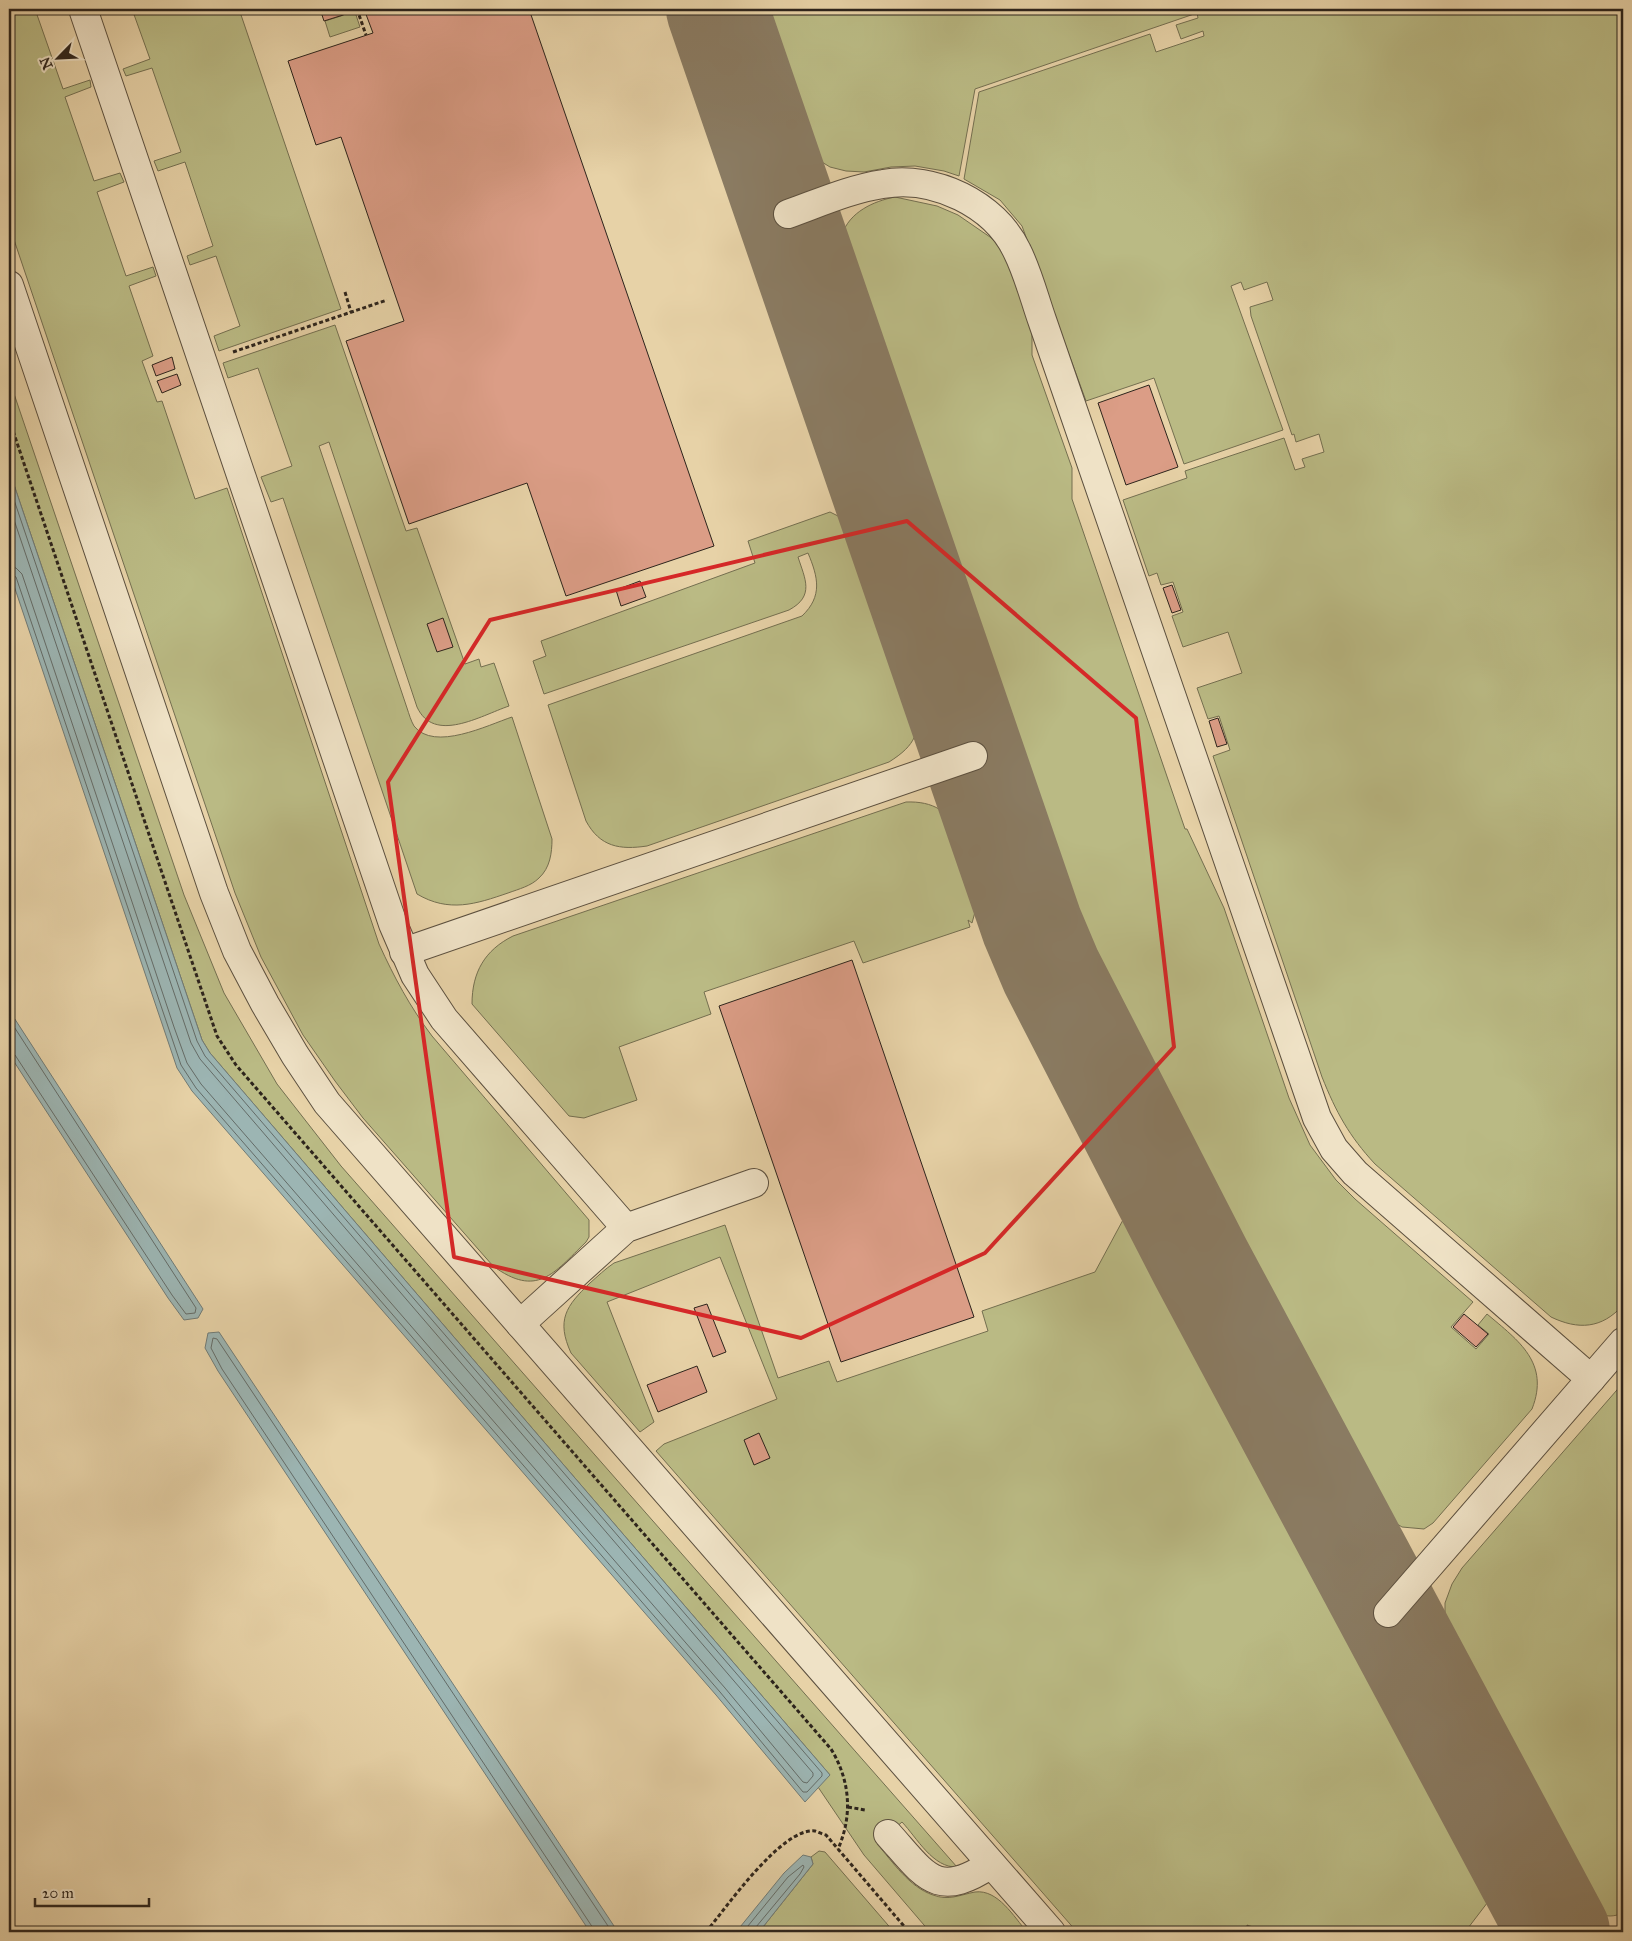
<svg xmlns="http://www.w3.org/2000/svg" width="1632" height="1941" font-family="'IM FELL Great Primer',serif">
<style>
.green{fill:#baba84;stroke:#746f50}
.water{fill:#9cb5b3;stroke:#707b77}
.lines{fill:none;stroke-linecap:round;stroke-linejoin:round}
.shore{stroke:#646c68;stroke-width:1}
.taxiway{stroke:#8a7b62;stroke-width:102}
.building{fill:#db9d86;stroke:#2d241c}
.minor-casing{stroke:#5c503f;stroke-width:30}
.path{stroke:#2d241c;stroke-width:3;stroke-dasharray:4 2.5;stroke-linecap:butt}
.minor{stroke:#efe2c6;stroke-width:28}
.marked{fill:none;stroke:#d62828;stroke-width:4;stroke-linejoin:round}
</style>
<rect width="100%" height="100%" fill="#e7d2a7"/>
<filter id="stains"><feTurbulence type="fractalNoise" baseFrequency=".004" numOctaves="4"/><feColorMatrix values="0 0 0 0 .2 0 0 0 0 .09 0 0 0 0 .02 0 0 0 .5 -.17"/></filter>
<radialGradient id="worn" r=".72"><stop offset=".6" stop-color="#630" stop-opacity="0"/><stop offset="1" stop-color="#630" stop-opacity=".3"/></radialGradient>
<g class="green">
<path d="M9 9H35L63 89 90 80 91 87 65 97 94 181 120 173 124 182 97 192 126 276 153 267 156 276 129 286 153 356 142 361 157 402 162 401 195 499 227 488 379 944C394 977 410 1007 432 1036L589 1220V1237L586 1242C553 1274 537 1298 493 1266L363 1118 335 1081 303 1035 261 957 235 893 9 225Z"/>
<path d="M132 9H239L341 309 219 351 214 336 240 326 216 256 190 265 187 256 213 246 185 162 158 171 154 161 181 152 152 68 126 76 123 69 150 59Z"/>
<path d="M343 9H354L360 27 330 37 325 21 344 15Z"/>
<path d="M753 9H1623V1305C1602 1329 1578 1330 1551 1317L1375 1164C1349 1136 1336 1112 1322 1077L1213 756 1230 750 1219 716 1208 719 1197 688 1242 673 1228 632 1183 647 1172 616 1183 612 1173 582 1161 585 1157 573 1149 576 1123 500 1187 478 1185 471 1284 438 1295 470 1305 467 1302 459 1324 452 1319 434 1296 442 1294 434 1292 435 1251 316 1250 307 1273 300 1267 282 1244 290 1241 282 1231 286 1283 430 1184 464 1154 378 1086 401 1022 226 1000 200 964 179 979 92 1150 34 1156 52 1204 36 1203 31 1181 39 1176 25 1198 18 1197 13 975 89 959 176 944 171 915 166 891 167 864 172 846 171 830 167 817 159 797 139Z"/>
<path d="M895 197 937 206 958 215 990 237 1001 248 1008 261 1032 330V355L1072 468V499L1185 829H1187L1224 908 1289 1098 1310 1145 1336 1180 1355 1199 1473 1302 1451 1327 1476 1349 1489 1334 1478 1325 1487 1314C1519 1341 1550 1363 1532 1409L1433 1523 1424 1529 1402 1527 1386 1517 1357 1484 1261 1306 1097 989 1061 910 843 271C842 259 839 246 842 235 849 212 874 201 895 197Z"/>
<path d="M335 325 406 531 417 528 465 664 479 659 481 667 494 663 509 706C480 716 434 744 417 707L329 442 319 446 407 708C409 714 411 721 414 726 434 752 488 725 512 717L552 839C552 853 550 868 539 878 531 886 519 889 508 893 476 904 449 913 417 894L283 498 271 502 261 477 292 466 258 368 228 378 223 363Z"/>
<path d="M9 379 184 895 224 993 277 1084 341 1166 957 1867C933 1868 917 1838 902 1822L877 1844C893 1862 909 1887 933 1895 949 1901 959 1895 975 1892 998 1889 1014 1917 1027 1932H930L864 1855 818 1787 830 1775 210 1053 202 1040 9 470Z"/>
<path d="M830 512 856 525 916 701C921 732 916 745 889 762L647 846C620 850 600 847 586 821L548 705 802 616C823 596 818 577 808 553L798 557C805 579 815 596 789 610L544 694 533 661 546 656 541 641 755 563 748 541Z"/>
<path d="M906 802C933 801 950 811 962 837L965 836 983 890H981L972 923 968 920 970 927 863 963 854 941 704 992 711 1014 619 1047 637 1100 584 1118 569 1116 472 1004C472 972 485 950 513 936Z"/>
<path d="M1131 1205 1494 1888V1894L1465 1932H1269L1247 1925 1245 1932H1077L656 1451 664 1444 777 1399 720 1257 607 1302 654 1422 640 1432 571 1353C556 1320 566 1306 590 1283 598 1276 605 1269 614 1263L725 1225 778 1378 829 1361 837 1382 988 1331 982 1311 1095 1272Z"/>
<path d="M1623 1383V1913C1605 1921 1590 1912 1579 1897L1457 1668 1445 1625V1603L1452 1584 1462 1568Z"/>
<path d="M819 1851 825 1852 894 1932H759L813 1864 811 1857Z"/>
</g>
<g class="water">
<path d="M9 470 202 1040 210 1053 830 1775 805 1802 716 1695 192 1091 177 1068 9 571Z"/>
<path d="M9 1010 203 1309 198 1318 184 1320 168 1298 9 1054Z"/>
<path d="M219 1332 618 1932H590L218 1371 205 1348 208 1333Z"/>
<path d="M803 1855 811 1857 813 1864 759 1932H736L784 1873Z"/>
</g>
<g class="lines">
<g class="shore">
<path d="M9 485 197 1041 205 1056 822 1773V1776L807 1792H803L720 1692 196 1088 181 1065 16 577 9 573"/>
<path d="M9 505 191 1043 200 1059 813 1773V1776L807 1783 803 1782 725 1688 201 1084 187 1063 174 1027 22 574 16 568 9 566"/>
<path d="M9 1019 196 1308 195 1313 186 1314 172 1295 15 1055 9 1052"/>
<path d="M594 1932 593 1928 222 1369 211 1348 213 1338 217 1339 612 1932"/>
<path d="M743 1932 788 1877 803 1865 804 1867 800 1874 756 1927 755 1932"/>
</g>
<path class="taxiway" d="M717 9 1032 926 1051 971 1201 1263 1559 1932"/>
</g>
<g class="building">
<path d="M320 9H341L343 15 324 21Z"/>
<path d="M364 9H529L714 546 566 596 527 483 409 524 346 341 404 321 341 137 316 145 288 61 373 33Z"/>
<path d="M172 357 175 369 156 376 152 365Z"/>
<path d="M177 374 181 385 162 393 157 381Z"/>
<path d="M1149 385 1178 467 1126 485 1098 403Z"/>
<path d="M640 581 646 597 621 606 616 590Z"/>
<path d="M1172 585 1181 610 1172 613 1163 588Z"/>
<path d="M443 618 453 647 437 652 427 624Z"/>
<path d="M1218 718 1227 744 1217 747 1209 721Z"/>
<path d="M852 960 974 1317 841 1362 719 1006Z"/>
<path d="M707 1304 726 1352 713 1357 694 1308Z"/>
<path d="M1464 1314 1488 1334 1476 1347 1453 1327Z"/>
<path d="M697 1366 707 1392 658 1412 647 1385Z"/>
<path d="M759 1433 770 1458 754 1465 744 1440Z"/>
<path d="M1247 1926 1267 1932H1245Z"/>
</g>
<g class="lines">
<g class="minor-casing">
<g id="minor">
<path d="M83 9 393 924 415 975 444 1019 626 1228"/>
<path d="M788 214C819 203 850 189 883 184 934 175 995 204 1017 251 1028 273 1034 297 1042 320L1317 1118 1334 1149 1355 1173 1591 1379"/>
<path d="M9 285 214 893 237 951 265 1004 295 1055 327 1103 1051 1932"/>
<path d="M404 952 973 756"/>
<path d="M520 1324 626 1228 754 1183"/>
<path d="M1388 1613 1623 1342"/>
<path d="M888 1834C925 1875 936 1901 991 1864"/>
</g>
</g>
<g class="path">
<path d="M357 9 366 35"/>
<path d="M345 292 351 312"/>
<path d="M233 352 387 300"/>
<path d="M9 419 217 1036 236 1065 831 1749C850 1780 853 1815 838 1849"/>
<path d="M848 1807 865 1810"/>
<path d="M706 1932C726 1908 782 1827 815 1831 818 1832 822 1834 826 1835L909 1932"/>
</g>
<use href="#minor" class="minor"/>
</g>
<path class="marked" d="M907 521 1136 718 1174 1047 985 1253 801 1338 454 1257 388 782 490 620Z"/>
<rect width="1632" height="1941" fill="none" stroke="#e7d2a7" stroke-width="30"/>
<rect x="10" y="10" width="1612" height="1921" fill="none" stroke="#2d241c" stroke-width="2.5"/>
<rect x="15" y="15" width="1602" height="1911" fill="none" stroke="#2d241c"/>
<g transform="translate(58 58) rotate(246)" stroke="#efe2c6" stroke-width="4" paint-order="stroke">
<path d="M0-4L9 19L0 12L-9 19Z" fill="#2d241c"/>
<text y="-8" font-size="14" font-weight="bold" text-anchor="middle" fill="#2d241c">N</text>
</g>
<path d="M35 1898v8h114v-8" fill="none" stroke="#2d241c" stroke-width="2.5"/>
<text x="42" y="1898" font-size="15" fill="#2d241c" stroke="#efe2c6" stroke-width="4" paint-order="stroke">20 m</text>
<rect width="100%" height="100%" filter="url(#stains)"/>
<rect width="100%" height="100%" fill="url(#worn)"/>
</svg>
